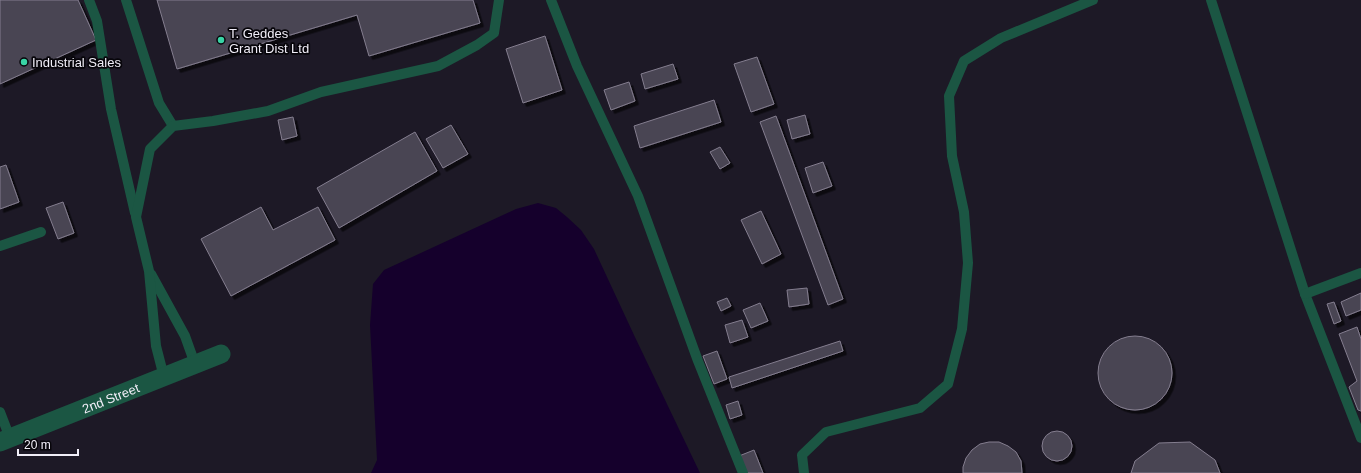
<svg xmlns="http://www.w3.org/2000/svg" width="1361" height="473" font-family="Arial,sans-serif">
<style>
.water{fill:#15002c}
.building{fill:#494453;stroke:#847e8f;filter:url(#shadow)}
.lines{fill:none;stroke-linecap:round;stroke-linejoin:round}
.lane{stroke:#1b5643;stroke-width:10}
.street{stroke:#1b5643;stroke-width:19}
.poi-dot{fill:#39d4a5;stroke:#07050a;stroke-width:1.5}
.labels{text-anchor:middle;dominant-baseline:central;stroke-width:3.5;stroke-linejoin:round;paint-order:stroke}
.poi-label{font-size:13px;fill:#f1eef8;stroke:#07050a;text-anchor:start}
.street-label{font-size:13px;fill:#f1eef8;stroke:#07050a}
</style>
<defs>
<filter id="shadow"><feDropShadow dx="3.5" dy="3.5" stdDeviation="0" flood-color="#0009"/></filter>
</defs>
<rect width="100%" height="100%" fill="#1d1926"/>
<path class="water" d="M538 203 556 208 567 217 581 230 594 249 634 335 700 473H371L377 460 370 325 373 284 384 270 516 209Z"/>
<g class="building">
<path d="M0 0H78L96 40 0 84Z"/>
<path d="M157 0H473L480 23 369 56 357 15 177 69Z"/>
<path d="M545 36 562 90 523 103 506 49Z"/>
<path d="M757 57 774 104 751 112 734 64Z"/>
<path d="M673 64 678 79 645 89 641 74Z"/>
<path d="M629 82 635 101 611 110 604 90Z"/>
<path d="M714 100 721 122 640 148 634 126Z"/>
<path d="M805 115 810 134 792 139 787 120Z"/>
<path d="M776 116 843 299 828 305 760 122Z"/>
<path d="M293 117 297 136 282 140 278 120Z"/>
<path d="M451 125 468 154 443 168 426 139Z"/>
<path d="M415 132 437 171 339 228 317 188Z"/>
<path d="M720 147 730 163 720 169 710 152Z"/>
<path d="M823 162 832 186 813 193 805 168Z"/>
<path d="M6 165 19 202 0 209V167Z"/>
<path d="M63 202 74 233 58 239 46 208Z"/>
<path d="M261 207 273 230 318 207 335 240 231 296 201 239Z"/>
<path d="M761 211 781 254 762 264 741 220Z"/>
<path d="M807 288 809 304 789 307 787 290Z"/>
<path d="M1361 293V310L1346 316 1341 302Z"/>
<path d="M727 298 731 306 721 311 717 302Z"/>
<path d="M1334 302 1341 321 1334 324 1327 304Z"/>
<path d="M760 303 768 321 751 328 743 310Z"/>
<path d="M742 320 748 337 730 343 725 325Z"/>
<path d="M1357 327 1361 339V411L1358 410 1349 387 1357 381 1339 334Z"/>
<circle cx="1135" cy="373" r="37"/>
<path d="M840 341 843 351 732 388 729 377Z"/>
<path d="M717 351 727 379 714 384 703 356Z"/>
<path d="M738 401 742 415 730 419 726 405Z"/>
<circle cx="1057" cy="446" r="15"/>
<path d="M989 442H999L1008 446 1016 452 1021 461 1022 473H963V467L966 458 972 450 980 444Z"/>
<path d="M1190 442 1215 460 1220 473H1131L1135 461 1159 443Z"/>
<path d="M754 450 763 473H745L739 456Z"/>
</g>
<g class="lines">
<g class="lane">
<path d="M89 0 97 21 111 109 135 213"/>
<path d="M126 0 159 103 173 126"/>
<path d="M551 0 577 66 638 196 698 361 743 473"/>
<path d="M1211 0 1305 294 1361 438"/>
<path d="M0 246 41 232"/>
<path d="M151 274 185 336 195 364"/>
<path d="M1305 294 1361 273"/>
<path d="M164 377 156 346 149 271 136 217 150 149 173 126 213 121 268 111 321 92 438 66 477 45 494 33 499 0"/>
<path d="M0 412 10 438"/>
<path d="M804 473 802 455 826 432 920 408 948 384 962 329 968 263 964 212 952 156 949 96 964 61 1001 38 1093 0"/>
</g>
<path class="street" id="s1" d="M0 442 221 354"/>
</g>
<g class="poi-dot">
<circle cx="221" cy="40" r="4"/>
<circle cx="24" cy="62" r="4"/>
</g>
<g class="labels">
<g class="poi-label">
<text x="229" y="33">T. Geddes<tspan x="229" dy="15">Grant Dist Ltd</tspan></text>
<text x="32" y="62">Industrial Sales</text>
</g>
<g class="street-label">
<text stroke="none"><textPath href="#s1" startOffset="119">2nd Street</textPath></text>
</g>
</g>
<path d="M18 449v6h60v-6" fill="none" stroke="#f1eef8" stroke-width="2"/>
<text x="24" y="449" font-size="12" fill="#f1eef8" stroke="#07050a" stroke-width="3" paint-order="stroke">20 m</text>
</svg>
